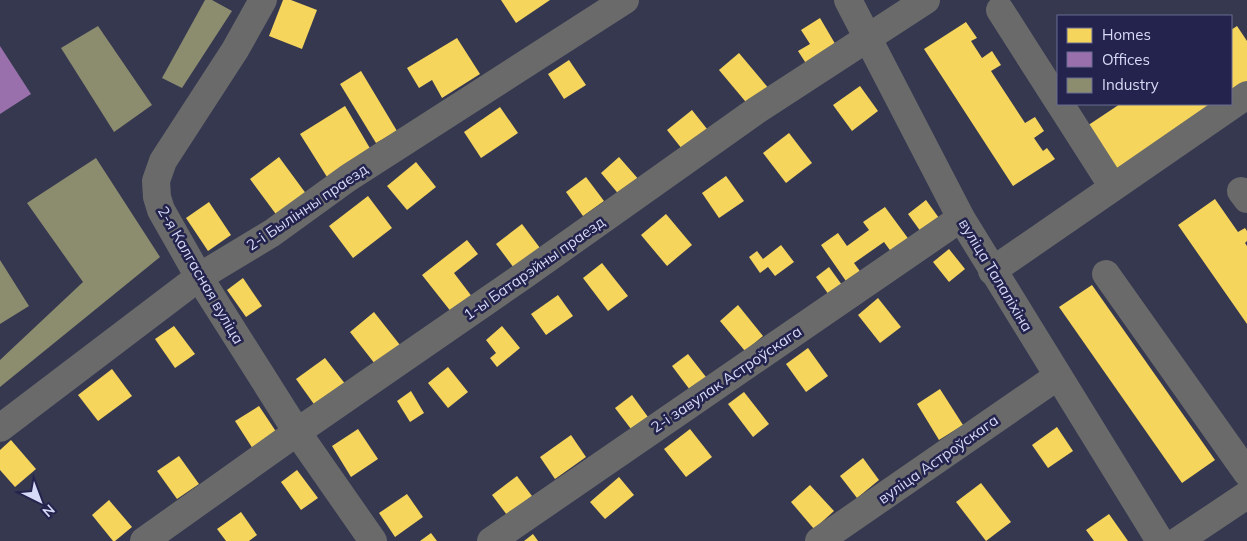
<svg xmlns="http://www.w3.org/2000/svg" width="1247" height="541" font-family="Mulish,sans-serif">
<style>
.homes{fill:#f6d55c}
.offices{fill:#9970ab}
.industry{fill:#8c8c6e}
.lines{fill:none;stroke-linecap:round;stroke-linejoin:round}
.minor{stroke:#696a69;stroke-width:28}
.labels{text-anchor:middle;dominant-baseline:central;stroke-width:5;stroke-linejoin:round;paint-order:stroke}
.street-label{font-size:15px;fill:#d6daf6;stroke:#23234e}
</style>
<rect width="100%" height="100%" fill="#363850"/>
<g class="homes">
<path d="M283 0H291L317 10 302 49 269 36Z"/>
<path d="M501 0H550L516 23Z"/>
<path d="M820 18 837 47 807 65 798 51 810 44 801 30Z"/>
<path d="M966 22 977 38 971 41 982 58 992 51 1001 65 991 71 1025 123 1035 117 1044 131 1034 138 1043 151 1047 148 1055 159 1013 186 924 49Z"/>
<path d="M1237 26 1247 41V82L1231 93V30Z"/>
<path d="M457 38 480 74 442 98 432 80 419 88 407 68Z"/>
<path d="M739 53 770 90 750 107 719 70Z"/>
<path d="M569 60 586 85 564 99 548 74Z"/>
<path d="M361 71 397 131 376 143 340 84Z"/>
<path d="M860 86 878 111 852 131 833 105Z"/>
<path d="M1120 104H1215L1113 171 1084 128Z"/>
<path d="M345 106 371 150 327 177 300 134Z"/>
<path d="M500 107 518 133 481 158 464 132Z"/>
<path d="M692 110 711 134 686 154 667 130Z"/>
<path d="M789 133 812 163 786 183 763 153Z"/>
<path d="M279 157 307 195 278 217 250 179Z"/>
<path d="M619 157 640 181 621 197 601 173Z"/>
<path d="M416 162 436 187 407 210 387 186Z"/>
<path d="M726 176 744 201 719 218 702 193Z"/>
<path d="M586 177 604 201 583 216 566 192Z"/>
<path d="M368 196 392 228 353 258 329 226Z"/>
<path d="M1215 199 1238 232 1245 228 1247 231V241L1245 243 1247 246V324L1178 225Z"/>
<path d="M926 200 939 218 921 232 908 214Z"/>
<path d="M209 202 231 235 208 251 186 218Z"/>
<path d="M885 207 910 241 892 253 884 242 854 263 862 274 848 284 821 245 838 233 847 246 869 230 863 222Z"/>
<path d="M666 214 692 245 667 266 641 235Z"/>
<path d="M522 224 540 248 514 268 496 244Z"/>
<path d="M467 240 478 254 454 273 473 298 452 313 422 275Z"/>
<path d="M781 245 794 262 775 276 768 267 760 273 749 257 757 251 763 259Z"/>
<path d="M949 249 965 269 949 282 933 262Z"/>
<path d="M602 263 628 296 608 311 583 278Z"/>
<path d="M829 267 842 285 829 295 816 277Z"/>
<path d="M243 278 262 306 246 317 227 290Z"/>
<path d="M1092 285 1215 460 1182 483 1059 307Z"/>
<path d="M558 295 573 316 546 335 531 314Z"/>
<path d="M878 298 901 327 880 343 858 315Z"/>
<path d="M738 305 763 336 745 351 720 321Z"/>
<path d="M374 312 400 345 375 364 350 332Z"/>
<path d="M174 326 195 354 175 368 155 339Z"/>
<path d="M502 326 520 348 497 367 490 358 496 353 486 340Z"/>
<path d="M808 348 828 376 806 392 786 364Z"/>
<path d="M688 354 706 377 690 390 672 366Z"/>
<path d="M325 358 346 385 316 407 296 379Z"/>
<path d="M448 367 468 392 448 408 428 383Z"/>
<path d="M112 369 132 396 98 421 78 395Z"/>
<path d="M940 389 963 425 939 440 917 404Z"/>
<path d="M411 391 424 413 410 422 397 401Z"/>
<path d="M744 392 769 424 753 437 728 404Z"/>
<path d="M632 395 648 417 631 429 615 408Z"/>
<path d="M259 406 277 433 253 449 235 421Z"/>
<path d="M1057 427 1073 451 1048 468 1032 445Z"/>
<path d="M358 429 378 459 351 477 332 446Z"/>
<path d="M690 429 712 457 686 477 664 449Z"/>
<path d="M571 435 586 457 555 479 540 457Z"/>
<path d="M11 440 36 469 15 487 0 470V450Z"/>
<path d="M179 456 199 484 177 499 157 471Z"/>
<path d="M863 458 879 480 857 498 840 476Z"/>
<path d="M297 470 318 498 301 510 281 482Z"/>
<path d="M517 476 532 496 507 515 492 495Z"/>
<path d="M619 477 634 495 605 519 590 502Z"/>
<path d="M981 483 1011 522 986 541 956 502Z"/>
<path d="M810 485 834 511 814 529 791 502Z"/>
<path d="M407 494 423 517 395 537 379 513Z"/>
<path d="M109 500 132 527 115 541H113L92 515Z"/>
<path d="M241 512 257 535 249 541H226L217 529Z"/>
<path d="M1109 514 1128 541H1094L1086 530Z"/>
<path d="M431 533 437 541H420Z"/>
<path d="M533 534 538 541H524Z"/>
</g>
<path class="offices" d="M0 46 31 94 0 114Z"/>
<g class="industry">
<path d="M205 0H212L232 11 182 88 162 78Z"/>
<path d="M98 26 152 105 114 132 61 48Z"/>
<path d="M96 158 160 257 0 387V360L83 282 27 203Z"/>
<path d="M0 260 29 306 0 324Z"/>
</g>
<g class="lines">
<g class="minor">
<path d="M263 0 235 50 163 161 156 181 157 197 161 210 199 277 297 432 373 541"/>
<path d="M848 0 961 218 1160 541"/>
<path d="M1000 10 1058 101"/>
<path d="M1060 104 1113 187"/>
<path d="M1241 191 1247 199"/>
<path d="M992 271 1247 95"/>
<path d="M1106 274 1247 473"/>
<path d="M0 428 199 277 272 233 348 178 625 0"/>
<path d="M144 541 297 432 523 276 757 110 926 0"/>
<path d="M491 541 961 218"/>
<path d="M819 541 1058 376"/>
<path d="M1178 541 1247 495"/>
</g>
</g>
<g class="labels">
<g class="street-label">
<text transform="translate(307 207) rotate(-34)">2-і Былінны праезд</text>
<text transform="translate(534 268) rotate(-35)">1-ы Батарэйны праезд</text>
<text transform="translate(201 275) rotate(60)">2-я Калгасная вуліца</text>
<text transform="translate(996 275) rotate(59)">вуліца Талаліхіна</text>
<text transform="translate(726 379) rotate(-34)">2-і завулак Астроўскага</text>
<text transform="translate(938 459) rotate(-35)">вуліца Астроўскага</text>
</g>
</g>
<rect x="1057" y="15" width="175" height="90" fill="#23234e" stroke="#6b6c91"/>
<rect x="1067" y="28" width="25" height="15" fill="#f6d55c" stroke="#6b6c91"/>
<text x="1102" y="40" font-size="15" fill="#d6daf6">Homes</text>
<rect x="1067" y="52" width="25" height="15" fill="#9970ab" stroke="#6b6c91"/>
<text x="1102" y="65" font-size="15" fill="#d6daf6">Offices</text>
<rect x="1067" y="78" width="25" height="15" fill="#8c8c6e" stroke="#6b6c91"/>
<text x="1102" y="90" font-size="15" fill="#d6daf6">Industry</text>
<g transform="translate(40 501) rotate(138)" stroke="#23234e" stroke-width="4" paint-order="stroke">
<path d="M0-4L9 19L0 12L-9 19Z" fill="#d6daf6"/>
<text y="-8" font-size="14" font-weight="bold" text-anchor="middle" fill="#d6daf6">N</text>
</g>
</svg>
